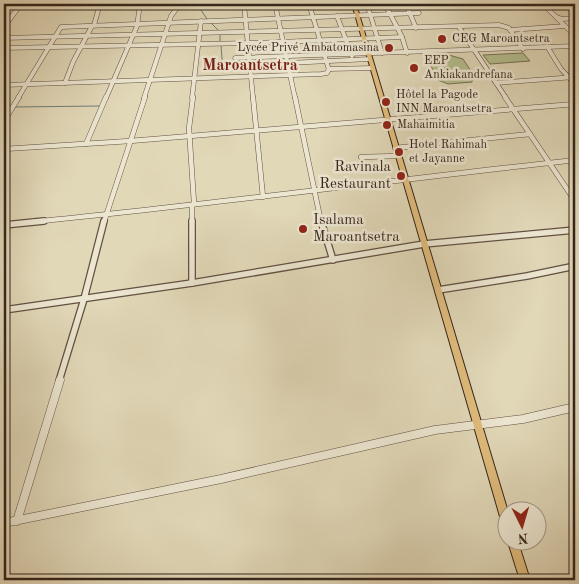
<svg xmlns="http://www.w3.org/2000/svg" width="579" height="584" font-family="'Old Standard TT',serif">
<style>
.green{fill:#b4be8e;stroke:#767155}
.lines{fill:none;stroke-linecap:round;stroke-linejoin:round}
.stream{stroke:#6f7d77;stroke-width:1}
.minor-far3-casing{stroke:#625143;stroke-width:5}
.minor-far2-casing{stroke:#625143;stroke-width:5.5}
.minor-far1-casing{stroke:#625143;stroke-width:8}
.minor-casing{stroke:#625143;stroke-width:9}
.major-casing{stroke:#37241c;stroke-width:2}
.minor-far3{stroke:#ece6d1;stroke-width:4}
.minor-far2{stroke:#ece6d1;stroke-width:4.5}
.minor-far1{stroke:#ece6d1;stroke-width:5.5}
.minor{stroke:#ece6d1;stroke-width:8}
.major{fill:#e0bc7c;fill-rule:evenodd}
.poi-dot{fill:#8f2418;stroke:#ece6d1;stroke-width:2}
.labels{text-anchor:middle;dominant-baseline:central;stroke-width:5;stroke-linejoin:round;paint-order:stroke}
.far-poi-label{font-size:12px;fill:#37241c;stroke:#ece6d1;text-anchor:start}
.poi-label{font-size:15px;fill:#37241c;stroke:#ece6d1;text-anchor:end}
.far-district-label{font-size:16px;font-weight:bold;fill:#7a1f14;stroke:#ece6d1}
</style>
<rect width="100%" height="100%" fill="#e1d8b8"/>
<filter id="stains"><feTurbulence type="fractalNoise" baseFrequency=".004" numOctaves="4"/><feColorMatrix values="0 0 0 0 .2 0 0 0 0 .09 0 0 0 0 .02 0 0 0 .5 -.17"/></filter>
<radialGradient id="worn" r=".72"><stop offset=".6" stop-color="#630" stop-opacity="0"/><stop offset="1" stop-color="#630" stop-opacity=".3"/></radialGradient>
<g class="green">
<path d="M523 53 530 61 490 64 483 55Z"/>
<path d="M449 55 463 59 473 74 472 82 448 84 438 80 429 62 433 57Z"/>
</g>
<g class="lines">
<g class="stream">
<path d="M197 4 207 19"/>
<path d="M210 22 219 31"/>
<path d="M220 34V41"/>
<path d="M221 45 223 72"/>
<path d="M4 107H10"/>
<path d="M14 107 100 106"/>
</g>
<g class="minor-far3-casing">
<g id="minor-far3">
<path d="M244 4 253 98"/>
<path d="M275 4 295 98"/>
<path d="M309 4 329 70"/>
<path d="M367 4 382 53"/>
<path d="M385 4 402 37 407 53"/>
<path d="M406 4 416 28"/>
<path d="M337 16 352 56"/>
<path d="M557 17 562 19 575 18"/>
<path d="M94 25 100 4"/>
<path d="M565 26 575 35"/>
<path d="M4 27 21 4"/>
<path d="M459 27 506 98"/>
<path d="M510 30 565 26 543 4"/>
<path d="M4 38 499 25 509 28 523 49"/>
<path d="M4 48 251 43 402 37"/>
<path d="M548 48 561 69 575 84"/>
<path d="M235 58 575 46"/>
<path d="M288 63 370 59"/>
<path d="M65 83 73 62 92 26"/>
<path d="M496 83 575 77"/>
<path d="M4 85 321 74 327 73 329 69 373 68"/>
<path d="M18 98 61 27 419 13"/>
<path d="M106 98 137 26 140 4"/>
<path d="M144 98 171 16 180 4"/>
<path d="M192 98 201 21"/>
</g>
</g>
<g class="minor-far2-casing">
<g id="minor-far2">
<path d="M253 97 263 197"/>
<path d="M295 97 321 222"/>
<path d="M505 97 575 201"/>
<path d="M4 121 19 97"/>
<path d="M86 144 106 97"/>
<path d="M395 148 530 134"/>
<path d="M4 149 130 141 575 104"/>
<path d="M361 157 398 156"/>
<path d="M32 222C213 204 394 180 575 160"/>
<path d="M104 222 145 97"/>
<path d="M192 222V206L194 203 189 128 193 97"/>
</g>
</g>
<g class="minor-far1-casing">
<g id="minor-far1">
<path d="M192 221V283"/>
<path d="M321 221 333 260"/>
<path d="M4 225 44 221"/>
<path d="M438 290 527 276 575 266"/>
<path d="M4 310 192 283 424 244 575 230"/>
<path d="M59 381 84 299 104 221"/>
</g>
</g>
<g class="minor-casing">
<g id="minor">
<path d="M17 521 60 380"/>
<path d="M4 523 221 479 435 430 523 419 575 407"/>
</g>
</g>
<g class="major-casing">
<g id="major">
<path d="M352 4H356L508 512H506V524L503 523 501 520Z"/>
<path d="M508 542H518L530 580H520Z"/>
</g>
</g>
<use href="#minor-far3" class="minor-far3"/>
<use href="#minor-far2" class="minor-far2"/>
<use href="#minor-far1" class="minor-far1"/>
<use href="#minor" class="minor"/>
<use href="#major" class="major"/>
</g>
<g class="poi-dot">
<circle cx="442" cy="39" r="5"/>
<circle cx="389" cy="48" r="5"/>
<circle cx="414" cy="68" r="5"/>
<circle cx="386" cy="102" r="5"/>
<circle cx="387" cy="125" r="5"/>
<circle cx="399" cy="152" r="5"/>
<circle cx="401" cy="176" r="5"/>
<circle cx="303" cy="229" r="5"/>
</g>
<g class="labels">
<g class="far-poi-label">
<text x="452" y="39">CEG Maroantsetra</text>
<text x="379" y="48" text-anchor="end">Lycée Privé Ambatomasina</text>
<text x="424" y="61">EEP<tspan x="424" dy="14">Ankiakandrefana</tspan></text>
<text x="396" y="95">Hôtel la Pagode<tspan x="396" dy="14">INN Maroantsetra</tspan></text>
<text x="397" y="125">Mahaimitia</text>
<text x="409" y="145">Hotel Rahimah<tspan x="409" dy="14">et Jayanne</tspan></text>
</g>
<g class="poi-label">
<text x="391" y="167">Ravinala<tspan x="391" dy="17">Restaurant</tspan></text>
<text x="313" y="220" text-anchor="start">Isalama<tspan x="313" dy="17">Maroantsetra</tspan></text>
</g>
<g class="far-district-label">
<text x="250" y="66">Maroantsetra</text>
</g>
</g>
<rect width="579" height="584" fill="none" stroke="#e1d8b8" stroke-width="20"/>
<rect x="5" y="5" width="569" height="574" fill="none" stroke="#37241c" stroke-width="2.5"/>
<rect x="10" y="10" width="559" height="564" fill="none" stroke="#37241c"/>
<g transform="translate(522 526) rotate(175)"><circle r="24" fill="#ece6d1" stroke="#a49889"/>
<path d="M0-4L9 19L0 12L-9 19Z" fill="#8f2418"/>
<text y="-8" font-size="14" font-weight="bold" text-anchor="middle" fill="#37241c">N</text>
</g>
<rect width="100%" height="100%" filter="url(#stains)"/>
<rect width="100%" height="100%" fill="url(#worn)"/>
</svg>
